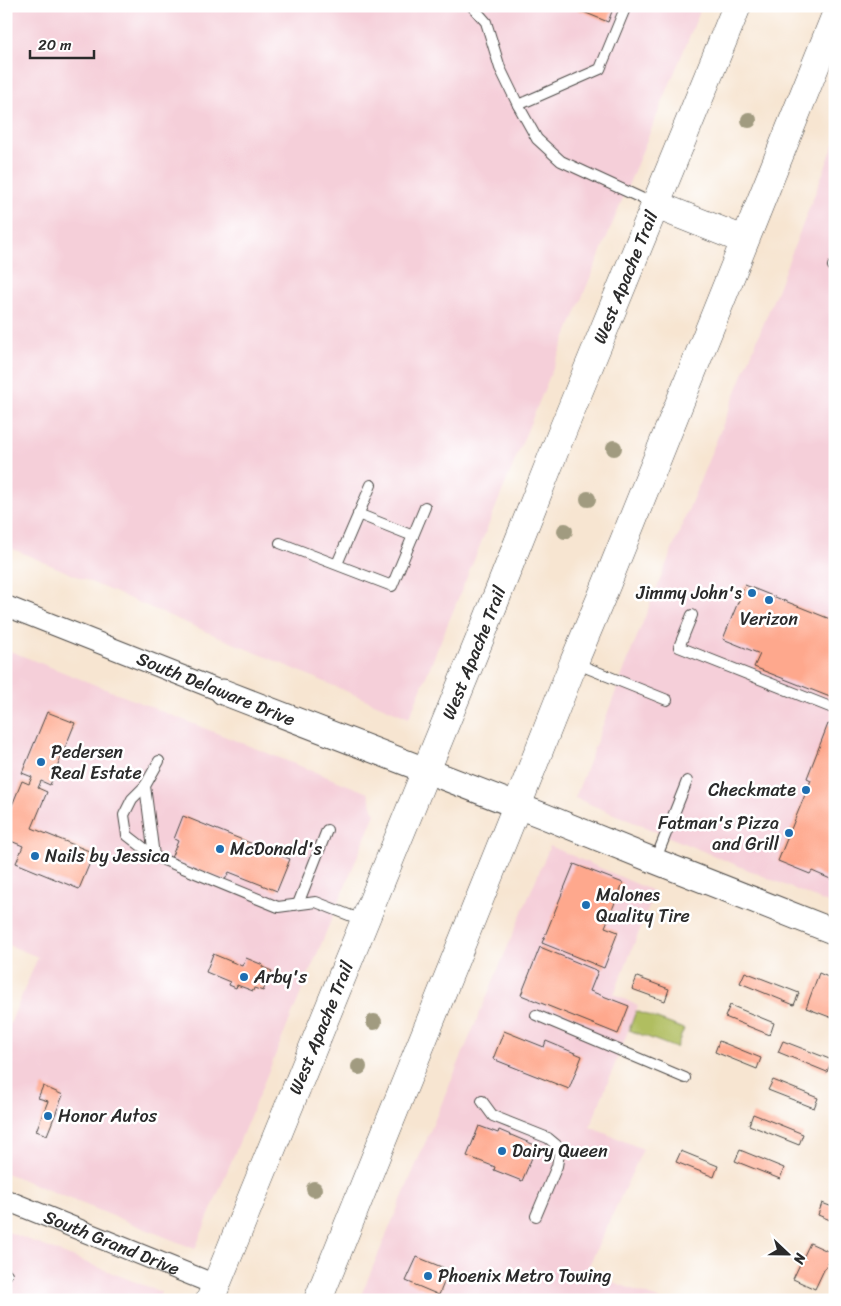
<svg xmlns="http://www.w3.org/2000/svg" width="841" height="1306" font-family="Sriracha,sans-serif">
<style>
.built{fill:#f5cfd9}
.green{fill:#b0be60;stroke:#6e7446}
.building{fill:#fea88d}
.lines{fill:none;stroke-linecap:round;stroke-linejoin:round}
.service-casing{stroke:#4a4744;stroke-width:12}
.minor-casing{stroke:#4a4744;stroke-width:22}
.tertiary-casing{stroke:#4a4744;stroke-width:27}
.primary-casing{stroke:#4a4744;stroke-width:29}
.service{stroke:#fff;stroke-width:10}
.minor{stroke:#fff;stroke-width:20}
.tertiary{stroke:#fff;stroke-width:25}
.primary{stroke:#fff;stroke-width:28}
.tree{fill:#a19b80}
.poi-dot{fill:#1f6fb2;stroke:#fff;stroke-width:2}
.labels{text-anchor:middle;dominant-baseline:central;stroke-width:5;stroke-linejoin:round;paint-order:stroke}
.street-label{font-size:18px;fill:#2b2b2b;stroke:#fff}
.poi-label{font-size:18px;fill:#2b2b2b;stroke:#fff;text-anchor:start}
</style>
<rect width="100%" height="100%" fill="#fff"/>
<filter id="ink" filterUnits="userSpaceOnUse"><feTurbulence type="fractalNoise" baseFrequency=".02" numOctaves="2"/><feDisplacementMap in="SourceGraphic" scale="10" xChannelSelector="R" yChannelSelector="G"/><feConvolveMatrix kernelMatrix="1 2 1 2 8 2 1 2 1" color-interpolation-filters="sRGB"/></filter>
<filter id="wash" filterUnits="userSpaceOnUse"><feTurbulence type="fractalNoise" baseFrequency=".0096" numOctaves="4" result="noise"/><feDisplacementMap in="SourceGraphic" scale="20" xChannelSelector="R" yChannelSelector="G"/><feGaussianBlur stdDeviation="1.12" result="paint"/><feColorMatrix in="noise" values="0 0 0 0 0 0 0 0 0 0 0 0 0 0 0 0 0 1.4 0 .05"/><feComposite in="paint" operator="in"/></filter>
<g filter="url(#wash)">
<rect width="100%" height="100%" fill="#f7e5d1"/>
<g class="built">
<path d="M6 6H702L409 718 6 546Z"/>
<path d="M835 142V906L575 798 634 644 778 288Z"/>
<path d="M10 651 368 793 375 814 195 1249 6 1173V1033L38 957 6 944V662Z"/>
<path d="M550 846 655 892 614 994 638 1006 590 1127 643 1149 586 1272 661 1300H359Z"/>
<path d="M6 1231 161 1292 158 1300H6Z"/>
</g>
<path class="green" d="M636 1011 684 1029 676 1048 629 1030Z"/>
<g id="blocks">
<g class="building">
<path d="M569 6H614L608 22Z"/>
<path d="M745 585 835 621V699L754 667 760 654 723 639Z"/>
<path d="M47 712 75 723 50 785 41 781 38 788 47 792 32 828 94 853 79 889 16 863 23 846 6 839V820L22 781 29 784 32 777 22 773Z"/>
<path d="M828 724 835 727V881L812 871 810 874 778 861 811 780 807 778Z"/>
<path d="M183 816 290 859 277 891 229 872 225 880 171 858 178 841 174 839Z"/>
<path d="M574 864 623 883 605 927 618 932 604 968 542 943Z"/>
<path d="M540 947 598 971 590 991 629 1006 618 1034 521 995Z"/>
<path d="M213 954 242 966 246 958 263 965 262 967 272 971 263 991 254 988 253 991 237 985 236 988 229 985 230 982 206 972Z"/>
<path d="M745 972 799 993 794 1005 740 983Z"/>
<path d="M819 973 835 980V1019L806 1008Z"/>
<path d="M637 977 669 989 665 1001 632 989Z"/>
<path d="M730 1005 774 1023 770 1035 725 1017Z"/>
<path d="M504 1031 544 1047 546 1041 582 1056 569 1089 493 1059Z"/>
<path d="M719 1041 761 1058 757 1069 715 1052Z"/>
<path d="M783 1041 832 1060 827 1072 778 1052Z"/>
<path d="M773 1080 818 1098 814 1108 768 1090Z"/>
<path d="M43 1086 63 1095 47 1135 36 1131 48 1101 38 1098Z"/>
<path d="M753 1114 803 1134 799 1145 749 1125Z"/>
<path d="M479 1126 498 1133 499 1130 537 1146 522 1181 494 1170 495 1167 467 1156Z"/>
<path d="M740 1150 784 1168 780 1179 735 1161Z"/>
<path d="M681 1151 718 1166 714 1177 676 1162Z"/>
<path d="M822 1203 835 1208V1222L818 1215Z"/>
<path d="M810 1243 832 1253 815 1289 793 1279Z"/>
<path d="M417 1257 449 1270 439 1295 406 1281Z"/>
</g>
</g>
</g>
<g filter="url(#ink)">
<use href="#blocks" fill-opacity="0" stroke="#4a4744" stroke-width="1"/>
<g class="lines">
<g class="service-casing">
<g id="service">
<path d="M472 6 486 22 500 68 518 105 537 139 561 161 654 204"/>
<path d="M518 105 600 69 626 6"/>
<path d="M833 266 835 267"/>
<path d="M358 514 413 536"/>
<path d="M280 543 392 586 425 507"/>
<path d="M337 564 371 485"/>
<path d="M692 615 679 647 835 709"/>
<path d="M575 663 667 700"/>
<path d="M159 761 145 786 154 856 278 907 316 902 364 921"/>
<path d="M145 786 132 799 124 815 127 835 154 856"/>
<path d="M655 861 687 781"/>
<path d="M298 904 327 830"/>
<path d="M536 1015 685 1078"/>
<path d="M482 1101 493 1116 548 1138 560 1148 557 1166 536 1216"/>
<path d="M6 1274H7"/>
</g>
</g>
<g class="minor-casing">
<g id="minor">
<path d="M6 606 223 692"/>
<path id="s1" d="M6 1200 216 1285"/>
</g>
</g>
<g class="tertiary-casing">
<path id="tertiary" d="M223 692 544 816 655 861 835 932"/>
</g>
<g class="primary-casing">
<g id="primary">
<path d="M656 205 744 240"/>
<path id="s2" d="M210 1300 483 631 564 427 737 6"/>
<path d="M318 1300 517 806 574 662 601 598 835 17"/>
</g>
</g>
<use href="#service" class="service"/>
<use href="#minor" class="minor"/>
<use href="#tertiary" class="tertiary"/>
<use href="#primary" class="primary"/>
</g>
<g class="tree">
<circle cx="749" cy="120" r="8"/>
<circle cx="614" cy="448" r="8"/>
<circle cx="588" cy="499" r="8"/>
<circle cx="565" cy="531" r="8"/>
<circle cx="374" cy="1022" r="8"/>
<circle cx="359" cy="1067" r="8"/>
<circle cx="314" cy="1189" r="8"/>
</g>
</g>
<g class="poi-dot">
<circle cx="752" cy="593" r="5"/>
<circle cx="769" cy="600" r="5"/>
<circle cx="41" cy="762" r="5"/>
<circle cx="806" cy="790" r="5"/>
<circle cx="789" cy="833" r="5"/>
<circle cx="220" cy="849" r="5"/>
<circle cx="35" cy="856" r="5"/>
<circle cx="586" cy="905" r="5"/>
<circle cx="244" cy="977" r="5"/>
<circle cx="48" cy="1116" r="5"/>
<circle cx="502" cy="1151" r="5"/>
<circle cx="428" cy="1276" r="5"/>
</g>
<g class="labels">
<g class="street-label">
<text stroke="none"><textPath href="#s2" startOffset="1104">West Apache Trail</textPath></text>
<text stroke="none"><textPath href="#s2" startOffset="699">West Apache Trail</textPath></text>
<text transform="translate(216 689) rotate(22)">South Delaware Drive</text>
<text stroke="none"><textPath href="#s2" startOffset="294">West Apache Trail</textPath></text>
<text stroke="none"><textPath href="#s1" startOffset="114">South Grand Drive</textPath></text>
</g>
<g class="poi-label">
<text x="742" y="593" text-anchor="end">Jimmy John's</text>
<text x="769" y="619" text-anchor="middle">Verizon</text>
<text x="51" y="752">Pedersen<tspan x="51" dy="21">Real Estate</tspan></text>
<text x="796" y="790" text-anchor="end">Checkmate</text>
<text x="779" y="823" text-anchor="end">Fatman's Pizza<tspan x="779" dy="21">and Grill</tspan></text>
<text x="230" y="849">McDonald's</text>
<text x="45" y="856">Nails by Jessica</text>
<text x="596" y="895">Malones<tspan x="596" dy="21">Quality Tire</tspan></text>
<text x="254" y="977">Arby's</text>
<text x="58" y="1116">Honor Autos</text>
<text x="512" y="1151">Dairy Queen</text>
<text x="438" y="1276">Phoenix Metro Towing</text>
</g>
</g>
<rect width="841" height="1306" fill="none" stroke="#fff" stroke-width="25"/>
<g transform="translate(788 1254) rotate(112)" stroke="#ffffff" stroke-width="4" paint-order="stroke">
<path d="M0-4L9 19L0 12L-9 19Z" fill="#2b2b2b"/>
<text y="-8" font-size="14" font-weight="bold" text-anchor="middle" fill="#2b2b2b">N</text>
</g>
<path d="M30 50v8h64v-8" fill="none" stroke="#2b2b2b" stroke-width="2.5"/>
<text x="38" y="50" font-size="15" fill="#2b2b2b" stroke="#ffffff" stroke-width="4" paint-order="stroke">20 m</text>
</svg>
